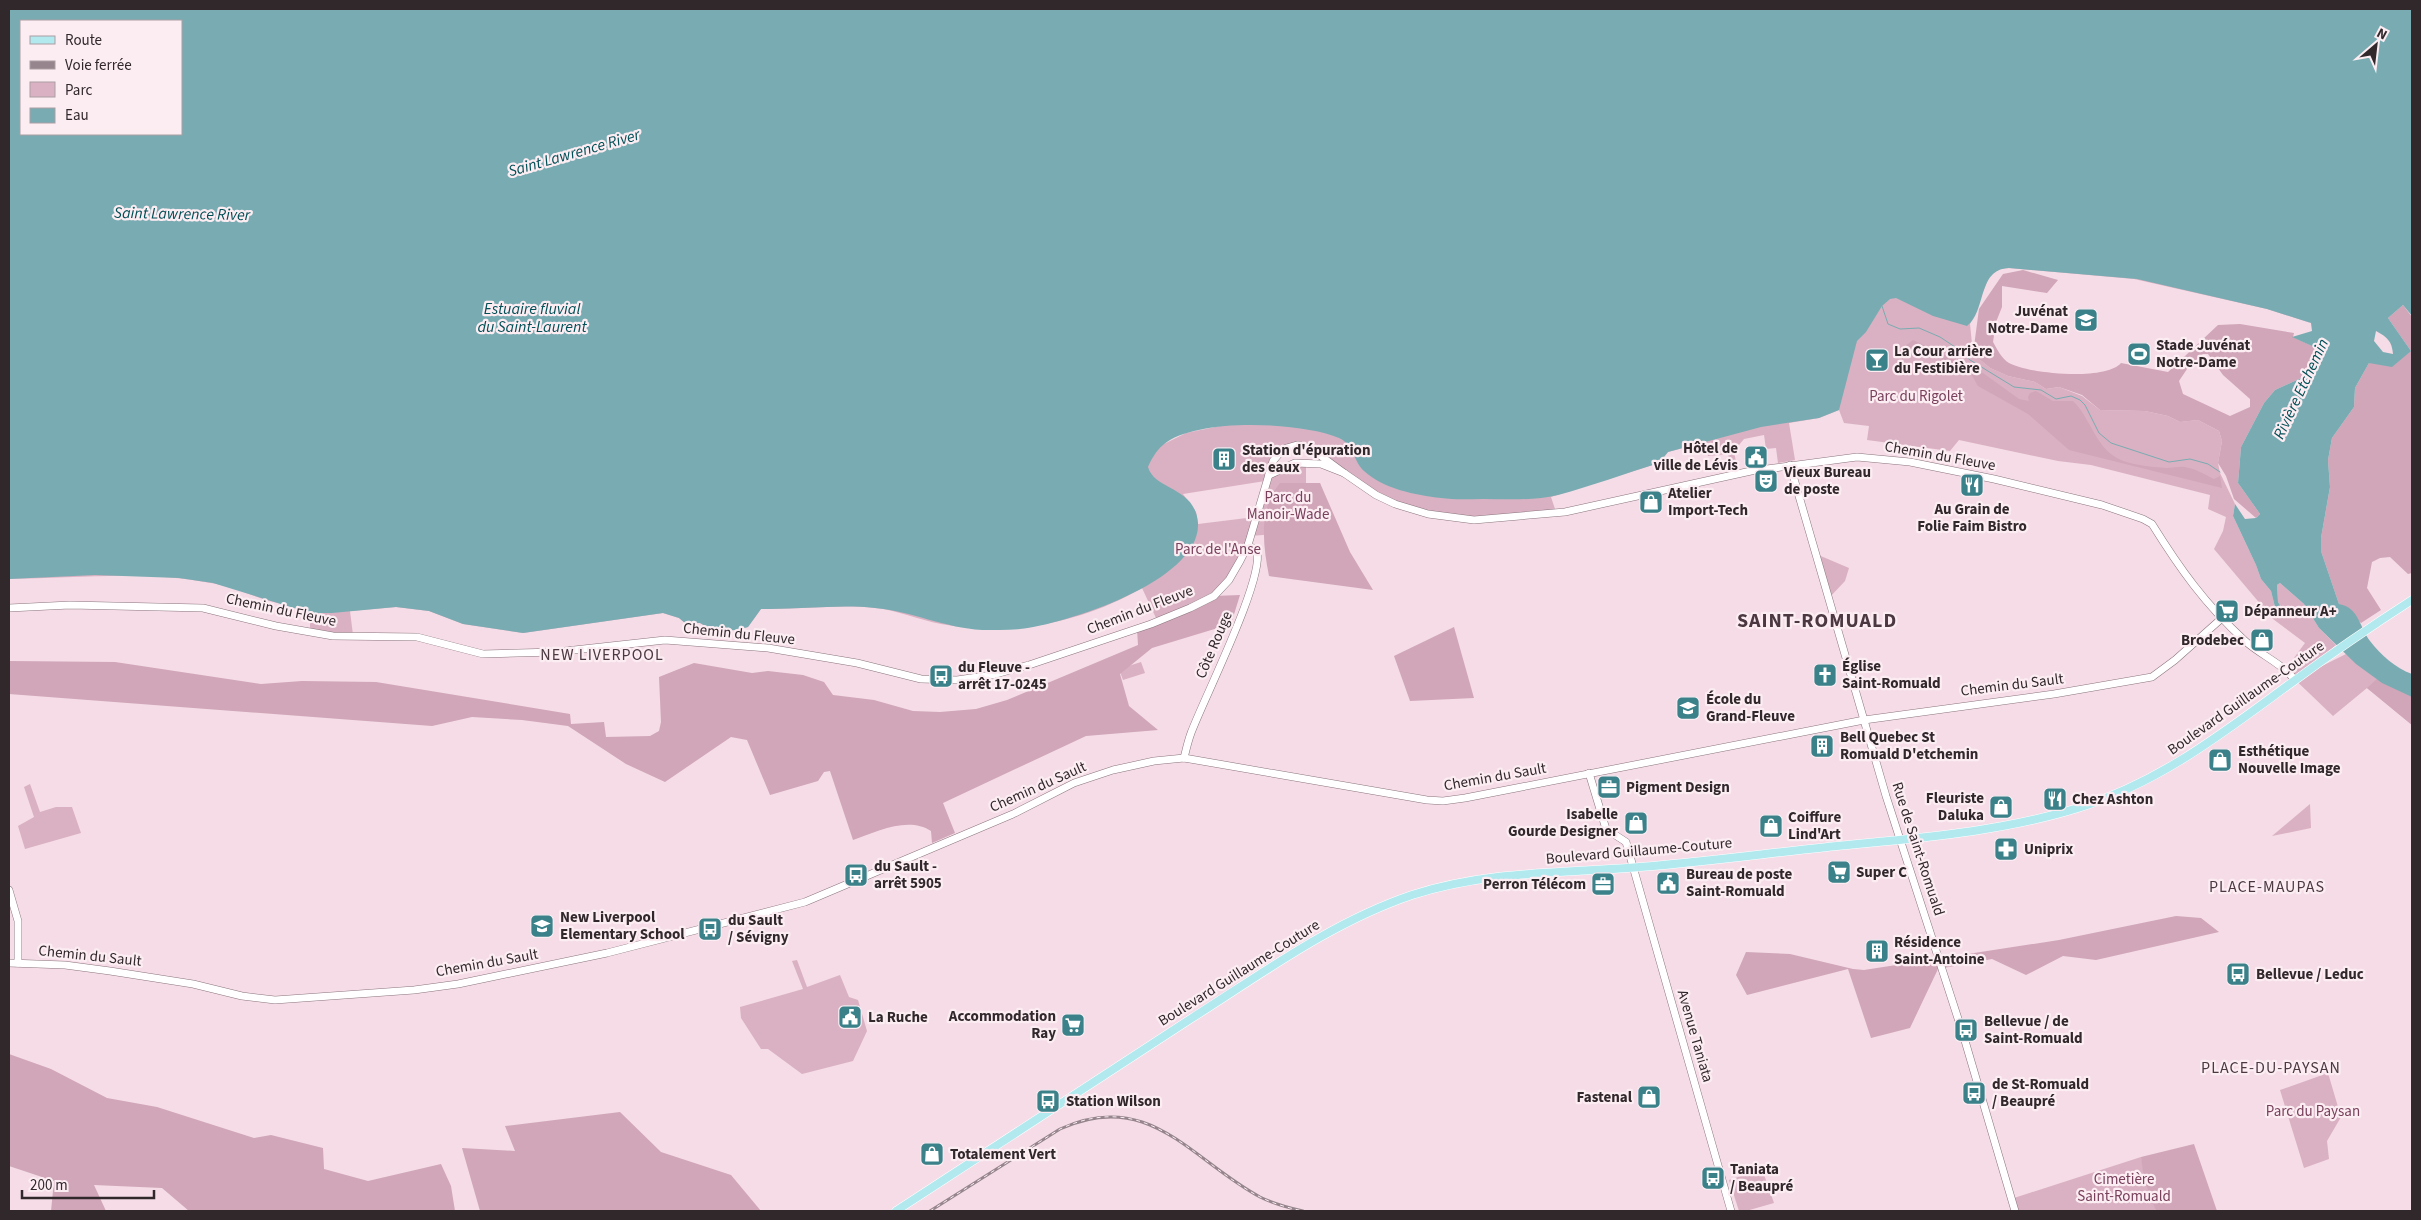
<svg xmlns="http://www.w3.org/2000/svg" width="2421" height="1220" font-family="'Source Sans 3',sans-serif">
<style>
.green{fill:#dab1c2;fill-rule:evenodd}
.forest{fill:#d0a6b8;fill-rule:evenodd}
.water{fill:#79acb2;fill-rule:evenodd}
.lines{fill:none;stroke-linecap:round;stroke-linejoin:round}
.stream{stroke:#79acb2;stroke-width:1}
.secondary-casing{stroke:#8b757e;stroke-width:8}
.primary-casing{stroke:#fff;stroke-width:9}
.secondary{stroke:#fff;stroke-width:7}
.primary{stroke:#b1e9ef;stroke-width:8}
.rail-casing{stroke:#96858c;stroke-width:3}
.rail{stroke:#fcedf3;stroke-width:1;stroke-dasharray:4;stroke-linecap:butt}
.labels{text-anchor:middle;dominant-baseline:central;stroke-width:4.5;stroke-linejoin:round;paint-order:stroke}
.poi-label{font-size:15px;font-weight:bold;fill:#31282c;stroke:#fcedf3;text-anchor:start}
.park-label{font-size:15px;fill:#79405b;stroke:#fcedf3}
.street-label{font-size:15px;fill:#31282c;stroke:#fcedf3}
.water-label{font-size:16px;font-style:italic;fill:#004f56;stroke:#fcedf3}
.neighbourhood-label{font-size:16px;letter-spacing:1px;fill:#4b3840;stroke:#fcedf3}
.district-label{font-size:20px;font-weight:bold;letter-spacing:1px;fill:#4b3840;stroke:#fcedf3}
</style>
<rect width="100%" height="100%" fill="#f5dce6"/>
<g class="green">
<path d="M1923 158 2311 323 2267 309 2134 279 2009 268 1999 269 1989 277 1970 324 1973 354 1990 368 2008 376 2035 382 2046 389 2059 387 2082 396 2100 410 2145 411 2168 416 2180 422 2198 420 2219 431 2222 441 2218 463 2220 473 2235 504 2233 516 2256 565 2261 579 2271 591 2275 607 2285 613 2278 602 2277 585 2280 583 2304 604 2319 628 2336 645 2298 678 2346 654 2377 679 2412 682V725L2367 688 2333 716 2285 670 2305 643 2273 619 2214 549 2223 531 2226 517 2208 509 2210 495 2091 465 2058 461 1959 440 1950 451 1867 440 1869 426 1844 423 1839 410 1819 418 1789 423 1795 460 1778 463 1776 448 1766 449 1764 435 1744 439 1734 451 1737 468 1732 470 1728 454 1708 456 1705 442 1668 452 1659 463 1551 497 1556 512 1474 519 1395 504 1310 448 1283 449 1269 474 1306 462V483H1320L1331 530 1250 536 1240 561 1214 596 1155 622 1156 618 1142 588C1082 623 1009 637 941 624 919 620 897 610 875 608 837 604 799 610 761 609L748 627 737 630 714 631 700 623H685L679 618 663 613 523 633 463 624 429 611 396 607 350 611 353 635 310 630V613C298 606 280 604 266 600 248 594 230 586 211 583 145 570 76 578 9 579V525L1164 444 1186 433 1220 426 1757 261ZM1265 481 1255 517 1198 524 1196 512 1183 494Z"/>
<path d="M1816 554 1849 568 1845 581 1829 598Z"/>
<path d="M1141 662 1145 673 1123 680 1119 669Z"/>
<path d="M30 784 40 812 56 807H72L81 833 25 849 18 826 34 817 24 787Z"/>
<path d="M2310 804 2311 828 2272 836Z"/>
<path d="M797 960 807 987 840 975 849 997 858 1000 867 1031 853 1061 802 1074 768 1049H761L741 1018 740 1007 803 989 792 961Z"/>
<path d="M2328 1073 2341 1117 2327 1141 2329 1159 2304 1168 2280 1090Z"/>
<path d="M2141 1157 2156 1211H2018L2014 1198Z"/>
<path d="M1762 1169 1774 1203 1746 1211H1739L1729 1180Z"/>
</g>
<g class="forest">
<path d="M2023 270 2058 280 2047 293 2002 286V307L1996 322 1993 342C1997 349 2002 359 2009 363 2029 374 2106 381 2121 363L2168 372 2218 325 2240 324 2294 333 2293 337 2323 351 2312 373 2275 390 2264 403 2241 447 2238 483 2260 514 2256 518 2234 499 2226 476 2218 463 2222 441 2219 431 2198 420 2180 422 2168 416 2145 411 2100 410 2082 395 2059 387 2046 389 2035 382 2008 376 1990 368 1973 354 1979 309 2003 274ZM2203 354H2208L2223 375 2250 399V407L2230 416 2183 394 2179 381 2189 366Z"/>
<path d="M2403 305 2412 317V573L2408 574 2390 557 2380 558 2372 562 2367 588 2381 610 2361 623 2339 604 2321 551V538L2330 487 2328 460 2332 438 2354 407 2355 388 2369 363 2411 351 2388 318Z"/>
<path d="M1913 340 1983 373 2019 399 2029 401 2028 397 2030 393 2036 391 2053 401H2073C2090 417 2095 446 2117 458 2129 465 2152 467 2166 468 2172 468 2179 466 2185 467 2196 469 2204 474 2214 479L2220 476 2222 488 2069 450 2028 414 1978 386 1970 372 1949 362 1904 347Z"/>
<path d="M1280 483H1320L1350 552 1373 590 1269 576C1263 545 1258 509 1280 483Z"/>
<path d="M1240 595 1231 624 1152 648 1120 674 1129 706 1158 730 1086 736 943 803 955 833 932 843 931 831C908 816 876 832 853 840L830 771 824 772 818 781 770 795 747 740 731 737 665 782 626 764 568 726 522 720 472 717 432 726 9 694V661L115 662 261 684 302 681 376 682 570 714 571 724 604 722 606 737 650 736 659 731 661 722 659 677 694 663 752 673 768 671 803 675 824 682 833 695 874 700 913 711 940 712 976 709 1007 700 1138 645 1137 629 1214 596Z"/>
<path d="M1454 627 1474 698 1410 701 1394 656Z"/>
<path d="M2377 679 2412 697V725L2367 688Z"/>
<path d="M2176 916 2201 918 2219 932 2096 960 2063 956 2026 975 1992 959 1938 969 1910 1028 1871 1038 1848 969 1747 995 1736 975 1746 952 1790 954 1853 969 1864 970 2059 940Z"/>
<path d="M9 1054 51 1069 107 1098 157 1107 254 1138 271 1135 323 1148 324 1169 368 1181 441 1164 451 1186 455 1211H189L162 1188 94 1185 106 1211H51L54 1181 9 1166Z"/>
<path d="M620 1112 661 1152 731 1175 761 1211H480L462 1148 515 1151 505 1126Z"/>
<path d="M2194 1144 2217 1211H2156L2144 1179 2141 1157Z"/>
</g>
<path class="water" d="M9 9H2412V316L2403 305 2388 318 2411 351 2392 367 2369 363 2355 388 2354 407 2332 438 2328 460 2330 487 2321 538V551L2339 604C2359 608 2359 626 2370 641 2381 655 2395 668 2412 674V697L2382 683 2356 664 2319 628 2304 604 2280 583 2277 585 2278 602 2285 613V617L2281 615 2275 607 2271 591 2261 579 2256 565 2233 516 2235 504 2245 519 2256 518 2260 514 2238 483 2241 447 2264 403 2275 390 2312 373 2323 351 2292 337 2312 331 2311 323 2267 309 2137 279 2009 268C1977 269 1987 311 1967 326L1933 316 1896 298 1890 299 1882 306 1866 332 1857 341 1839 410 1819 418 1761 427 1668 452 1659 463C1626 473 1592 486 1558 495 1534 501 1508 499 1483 499 1469 499 1455 500 1441 498 1415 495 1384 489 1364 471 1354 462 1353 444 1339 438 1302 422 1195 417 1163 445 1156 451 1152 458 1148 467 1155 491 1195 486 1198 523 1201 581 1065 624 1020 629 1008 630 994 630 982 630 945 628 911 611 875 608 837 604 798 610 761 609L748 627 737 630 714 631 700 623H685L679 618 663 613 523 633 463 624 429 611 396 607 332 613H310L213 583 179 578 95 575 9 579ZM21 21H181V134H21ZM2376 331C2387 337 2392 341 2393 354L2383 352 2374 341Z"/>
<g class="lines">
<path class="stream" d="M1882 306 1888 324 1900 329 1919 328 1940 337 1958 349 1970 360 2014 387 2041 390 2056 399 2071 396 2080 400 2085 405 2099 433 2111 443 2169 462 2190 459 2208 464 2220 472"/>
<g class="secondary-casing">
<g id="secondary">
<path d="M1790 465 1886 796 1963 1034 2015 1211"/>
<path d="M1269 475 1295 463 1321 464 1344 473 1376 495 1395 504 1428 514 1474 520 1565 512 1751 471 1857 457 1910 462 1994 479 2102 505 2143 519 2152 524C2180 569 2205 604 2244 640 2260 655 2282 663 2295 680"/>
<path d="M9 608 70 605 203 608 276 626 333 636 417 637 483 654 556 652 665 640 768 648 857 663 921 679 957 680 992 675 1029 665 1151 624 1190 608 1214 596 1229 580 1240 561 1248 545 1273 461 1283 449 1297 445 1310 448 1344 473"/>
<path d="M1184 758C1186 750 1188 741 1191 733 1204 698 1264 580 1257 551L1248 545"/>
<path d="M1589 773 1606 829 1626 842 1731 1211"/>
<path d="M9 890 18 921V963"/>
<path d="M9 963 65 965 110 971 193 984 242 996 275 1000 414 990 458 984 607 953 805 902 1013 814 1074 783 1113 770 1154 761 1184 758 1427 800 1443 801 1465 798 1864 720 2054 694 2152 677 2175 660 2221 619"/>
</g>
</g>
<g class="primary-casing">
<path id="primary" d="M896 1211C995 1147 1093 1082 1192 1018 1263 973 1332 922 1412 895 1482 872 1555 873 1628 868 1698 863 1768 853 1837 846 1918 838 2001 832 2078 808 2160 782 2220 735 2287 686 2328 656 2370 627 2412 600"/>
</g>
<use href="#secondary" class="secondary"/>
<use href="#primary" class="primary"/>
<g class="rail-casing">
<path id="rail" d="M930 1211 1060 1129C1149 1088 1191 1160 1260 1197 1274 1204 1289 1208 1303 1211"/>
</g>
<use href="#rail" class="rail"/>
</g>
<defs>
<g id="school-square" transform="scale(1.25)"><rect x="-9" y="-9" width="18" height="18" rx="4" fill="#3a8189" stroke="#fcedf3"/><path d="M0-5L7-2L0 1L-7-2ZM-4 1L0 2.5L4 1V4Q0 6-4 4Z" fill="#fff"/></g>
<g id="stadium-square" transform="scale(1.25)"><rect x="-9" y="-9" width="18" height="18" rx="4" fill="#3a8189" stroke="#fcedf3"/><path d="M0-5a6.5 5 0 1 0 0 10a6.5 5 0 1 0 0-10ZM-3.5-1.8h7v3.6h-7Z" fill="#fff"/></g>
<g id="bar-square" transform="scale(1.25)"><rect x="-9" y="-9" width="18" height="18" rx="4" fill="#3a8189" stroke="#fcedf3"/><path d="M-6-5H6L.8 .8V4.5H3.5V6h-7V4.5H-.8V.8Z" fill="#fff"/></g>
<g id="civic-square" transform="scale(1.25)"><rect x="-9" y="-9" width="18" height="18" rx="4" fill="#3a8189" stroke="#fcedf3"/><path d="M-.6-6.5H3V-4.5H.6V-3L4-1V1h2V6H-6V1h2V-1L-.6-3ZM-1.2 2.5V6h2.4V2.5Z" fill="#fff"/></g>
<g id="building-square" transform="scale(1.25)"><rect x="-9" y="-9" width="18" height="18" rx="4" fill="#3a8189" stroke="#fcedf3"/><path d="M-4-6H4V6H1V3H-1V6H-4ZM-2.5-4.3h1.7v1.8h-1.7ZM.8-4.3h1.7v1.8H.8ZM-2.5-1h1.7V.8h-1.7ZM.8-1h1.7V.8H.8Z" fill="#fff"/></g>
<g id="theatre-square" transform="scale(1.25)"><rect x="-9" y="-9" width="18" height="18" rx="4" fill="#3a8189" stroke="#fcedf3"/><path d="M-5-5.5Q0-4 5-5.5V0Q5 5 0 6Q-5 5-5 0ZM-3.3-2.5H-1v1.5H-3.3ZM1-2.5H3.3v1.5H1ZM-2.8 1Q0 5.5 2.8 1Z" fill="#fff"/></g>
<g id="restaurant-square" transform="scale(1.25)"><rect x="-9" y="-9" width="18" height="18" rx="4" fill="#3a8189" stroke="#fcedf3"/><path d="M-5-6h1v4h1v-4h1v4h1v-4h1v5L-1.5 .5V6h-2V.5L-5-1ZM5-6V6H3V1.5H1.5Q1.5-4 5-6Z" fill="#fff"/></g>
<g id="shop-square" transform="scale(1.25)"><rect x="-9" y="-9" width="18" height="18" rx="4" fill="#3a8189" stroke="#fcedf3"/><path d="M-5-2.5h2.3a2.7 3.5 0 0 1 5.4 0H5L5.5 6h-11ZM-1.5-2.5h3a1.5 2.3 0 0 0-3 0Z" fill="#fff"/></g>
<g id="supermarket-square" transform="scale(1.25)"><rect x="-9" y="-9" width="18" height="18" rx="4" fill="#3a8189" stroke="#fcedf3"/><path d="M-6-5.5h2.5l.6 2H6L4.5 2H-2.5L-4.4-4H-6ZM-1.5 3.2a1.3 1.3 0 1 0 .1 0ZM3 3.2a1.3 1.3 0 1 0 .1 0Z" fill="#fff"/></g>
<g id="church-square" transform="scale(1.25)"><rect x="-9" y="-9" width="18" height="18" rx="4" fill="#3a8189" stroke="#fcedf3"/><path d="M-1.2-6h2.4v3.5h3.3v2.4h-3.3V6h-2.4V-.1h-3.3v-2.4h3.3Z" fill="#fff"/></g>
<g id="bus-square" transform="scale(1.25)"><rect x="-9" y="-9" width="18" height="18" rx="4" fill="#3a8189" stroke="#fcedf3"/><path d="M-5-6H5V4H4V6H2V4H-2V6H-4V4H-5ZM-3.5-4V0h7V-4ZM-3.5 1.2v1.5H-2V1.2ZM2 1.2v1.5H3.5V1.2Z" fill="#fff"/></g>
<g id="office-square" transform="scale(1.25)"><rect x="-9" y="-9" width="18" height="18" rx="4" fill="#3a8189" stroke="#fcedf3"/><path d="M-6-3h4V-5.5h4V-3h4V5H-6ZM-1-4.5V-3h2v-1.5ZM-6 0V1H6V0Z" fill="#fff"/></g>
<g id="pharmacy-square" transform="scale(1.25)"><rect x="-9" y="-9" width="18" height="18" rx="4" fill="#3a8189" stroke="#fcedf3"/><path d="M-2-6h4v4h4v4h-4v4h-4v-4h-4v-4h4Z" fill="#fff"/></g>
</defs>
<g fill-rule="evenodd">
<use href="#school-square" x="2086" y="320"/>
<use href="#stadium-square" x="2139" y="354"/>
<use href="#bar-square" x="1877" y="360"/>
<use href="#civic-square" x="1756" y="457"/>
<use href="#building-square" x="1224" y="459"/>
<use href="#theatre-square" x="1766" y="481"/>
<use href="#restaurant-square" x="1972" y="485"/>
<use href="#shop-square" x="1651" y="502"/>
<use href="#supermarket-square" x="2227" y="611"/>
<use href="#shop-square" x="2262" y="640"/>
<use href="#church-square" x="1825" y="675"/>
<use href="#bus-square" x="941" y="676"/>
<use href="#school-square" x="1688" y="708"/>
<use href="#building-square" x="1822" y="746"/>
<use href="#shop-square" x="2220" y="760"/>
<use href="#office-square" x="1609" y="787"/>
<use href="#restaurant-square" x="2055" y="799"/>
<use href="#shop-square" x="2001" y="807"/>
<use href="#shop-square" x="1636" y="823"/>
<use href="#shop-square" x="1771" y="826"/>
<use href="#pharmacy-square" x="2006" y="849"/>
<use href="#supermarket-square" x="1839" y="872"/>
<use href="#bus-square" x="856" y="875"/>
<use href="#civic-square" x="1668" y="883"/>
<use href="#office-square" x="1603" y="884"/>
<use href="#school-square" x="542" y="926"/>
<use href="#bus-square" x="710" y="929"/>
<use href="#building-square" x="1877" y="951"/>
<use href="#bus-square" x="2238" y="974"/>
<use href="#civic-square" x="850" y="1017"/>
<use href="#supermarket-square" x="1073" y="1025"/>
<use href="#bus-square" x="1966" y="1030"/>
<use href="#bus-square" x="1974" y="1093"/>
<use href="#shop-square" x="1649" y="1097"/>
<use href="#bus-square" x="1048" y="1101"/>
<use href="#shop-square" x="932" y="1154"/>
<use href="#bus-square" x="1713" y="1178"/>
</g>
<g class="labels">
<g class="poi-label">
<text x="2068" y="311" text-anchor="end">Juvénat<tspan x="2068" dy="17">Notre-Dame</tspan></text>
<text x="2156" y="345">Stade Juvénat<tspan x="2156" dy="17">Notre-Dame</tspan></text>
<text x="1894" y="351">La Cour arrière<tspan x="1894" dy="17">du Festibière</tspan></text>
<text x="1738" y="448" text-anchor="end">Hôtel de<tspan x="1738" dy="17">ville de Lévis</tspan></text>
<text x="1242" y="450">Station d'épuration<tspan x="1242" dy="17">des eaux</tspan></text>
<text x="1784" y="472">Vieux Bureau<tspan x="1784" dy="17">de poste</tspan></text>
<text x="1668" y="493">Atelier<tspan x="1668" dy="17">Import-Tech</tspan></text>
<text x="1972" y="509" text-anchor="middle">Au Grain de<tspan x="1972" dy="17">Folie Faim Bistro</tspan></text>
<text x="2244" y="611">Dépanneur A+</text>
<text x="2244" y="640" text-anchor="end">Brodebec</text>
<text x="1842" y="666">Église<tspan x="1842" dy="17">Saint-Romuald</tspan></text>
<text x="958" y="667">du Fleuve -<tspan x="958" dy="17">arrêt 17-0245</tspan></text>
<text x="1706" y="699">École du<tspan x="1706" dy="17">Grand-Fleuve</tspan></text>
<text x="1840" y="737">Bell Quebec St<tspan x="1840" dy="17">Romuald D'etchemin</tspan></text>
<text x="2238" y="751">Esthétique<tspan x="2238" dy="17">Nouvelle Image</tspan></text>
<text x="1626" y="787">Pigment Design</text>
<text x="1984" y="798" text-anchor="end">Fleuriste<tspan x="1984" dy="17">Daluka</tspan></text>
<text x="2072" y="799">Chez Ashton</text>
<text x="1618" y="814" text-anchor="end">Isabelle<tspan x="1618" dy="17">Gourde Designer</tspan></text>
<text x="1788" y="817">Coiffure<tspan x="1788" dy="17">Lind'Art</tspan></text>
<text x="2024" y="849">Uniprix</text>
<text x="874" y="866">du Sault -<tspan x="874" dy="17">arrêt 5905</tspan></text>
<text x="1856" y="872">Super C</text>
<text x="1686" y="874">Bureau de poste<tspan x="1686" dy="17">Saint-Romuald</tspan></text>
<text x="1586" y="884" text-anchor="end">Perron Télécom</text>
<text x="560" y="917">New Liverpool<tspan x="560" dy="17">Elementary School</tspan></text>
<text x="728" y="920">du Sault<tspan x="728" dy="17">/ Sévigny</tspan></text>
<text x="1894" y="942">Résidence<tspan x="1894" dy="17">Saint-Antoine</tspan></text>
<text x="2256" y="974">Bellevue / Leduc</text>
<text x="1056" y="1016" text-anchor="end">Accommodation<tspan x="1056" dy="17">Ray</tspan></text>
<text x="868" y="1017">La Ruche</text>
<text x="1984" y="1021">Bellevue / de<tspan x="1984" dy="17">Saint-Romuald</tspan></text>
<text x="1992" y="1084">de St-Romuald<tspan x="1992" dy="17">/ Beaupré</tspan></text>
<text x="1632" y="1097" text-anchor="end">Fastenal</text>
<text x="1066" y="1101">Station Wilson</text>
<text x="950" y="1154">Totalement Vert</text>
<text x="1730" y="1169">Taniata<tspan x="1730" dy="17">/ Beaupré</tspan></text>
</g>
<g class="park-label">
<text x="1916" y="396">Parc du Rigolet</text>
<text x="1288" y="497">Parc du<tspan x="1288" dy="17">Manoir-Wade</tspan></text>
<text x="1218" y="549">Parc de l'Anse</text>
<text x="2313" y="1111">Parc du Paysan</text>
<text x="2124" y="1179">Cimetière<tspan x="2124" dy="17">Saint-Romuald</tspan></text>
</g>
<g class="street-label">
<text transform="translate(1940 456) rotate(10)">Chemin du Fleuve</text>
<text transform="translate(281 610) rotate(12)">Chemin du Fleuve</text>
<text transform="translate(1140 610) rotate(-21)">Chemin du Fleuve</text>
<text transform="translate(739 634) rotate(6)">Chemin du Fleuve</text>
<text transform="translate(1214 645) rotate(-67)">Côte Rouge</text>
<text transform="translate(2012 685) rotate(-7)">Chemin du Sault</text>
<text transform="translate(2246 698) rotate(-35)">Boulevard Guillaume-Couture</text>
<text transform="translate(1495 777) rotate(-10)">Chemin du Sault</text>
<text transform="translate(1038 787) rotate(-24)">Chemin du Sault</text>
<text transform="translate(1918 849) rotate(72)">Rue de Saint-Romuald</text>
<text transform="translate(1639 851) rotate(-5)">Boulevard Guillaume-Couture</text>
<text transform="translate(90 956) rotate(6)">Chemin du Sault</text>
<text transform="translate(487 963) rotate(-10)">Chemin du Sault</text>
<text transform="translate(1239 973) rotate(-32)">Boulevard Guillaume-Couture</text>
<text transform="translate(1695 1036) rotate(74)">Avenue Taniata</text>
</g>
<g class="water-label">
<text transform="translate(574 153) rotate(-16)">Saint Lawrence River</text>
<text transform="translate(182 214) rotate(1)">Saint Lawrence River</text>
<text x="532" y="309">Estuaire fluvial<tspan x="532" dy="18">du Saint-Laurent</tspan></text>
<text transform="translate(2301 389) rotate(-65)">Rivière Etchemin</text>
</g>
<g class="neighbourhood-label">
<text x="602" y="655">NEW LIVERPOOL</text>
<text x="2267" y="887">PLACE-MAUPAS</text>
<text x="2271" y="1068">PLACE-DU-PAYSAN</text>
</g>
<g class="district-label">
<text x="1817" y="621">SAINT-ROMUALD</text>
</g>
</g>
<rect width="2421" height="1220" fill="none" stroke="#31282c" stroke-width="20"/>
<rect x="20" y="20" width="162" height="115" fill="#fcedf3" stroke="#ab9ea3"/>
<rect x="30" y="36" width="25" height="8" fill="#b1e9ef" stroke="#ab9ea3"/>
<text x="65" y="45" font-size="15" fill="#31282c">Route</text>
<rect x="30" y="61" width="25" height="8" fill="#96858c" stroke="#ab9ea3"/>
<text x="65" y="70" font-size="15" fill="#31282c">Voie ferrée</text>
<rect x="30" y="82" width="25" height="15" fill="#dab1c2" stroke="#ab9ea3"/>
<text x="65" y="95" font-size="15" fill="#31282c">Parc</text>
<rect x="30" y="108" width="25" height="15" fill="#79acb2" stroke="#ab9ea3"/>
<text x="65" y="120" font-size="15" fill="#31282c">Eau</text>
<g transform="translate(2376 45) rotate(28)" stroke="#fcedf3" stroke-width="4" paint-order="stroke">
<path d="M0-4L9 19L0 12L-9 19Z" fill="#31282c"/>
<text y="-8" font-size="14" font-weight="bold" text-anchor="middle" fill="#31282c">N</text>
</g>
<path d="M22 1190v8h132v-8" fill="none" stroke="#31282c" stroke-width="2.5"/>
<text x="30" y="1190" font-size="15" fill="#31282c" stroke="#fcedf3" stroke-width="4" paint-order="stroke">200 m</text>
</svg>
